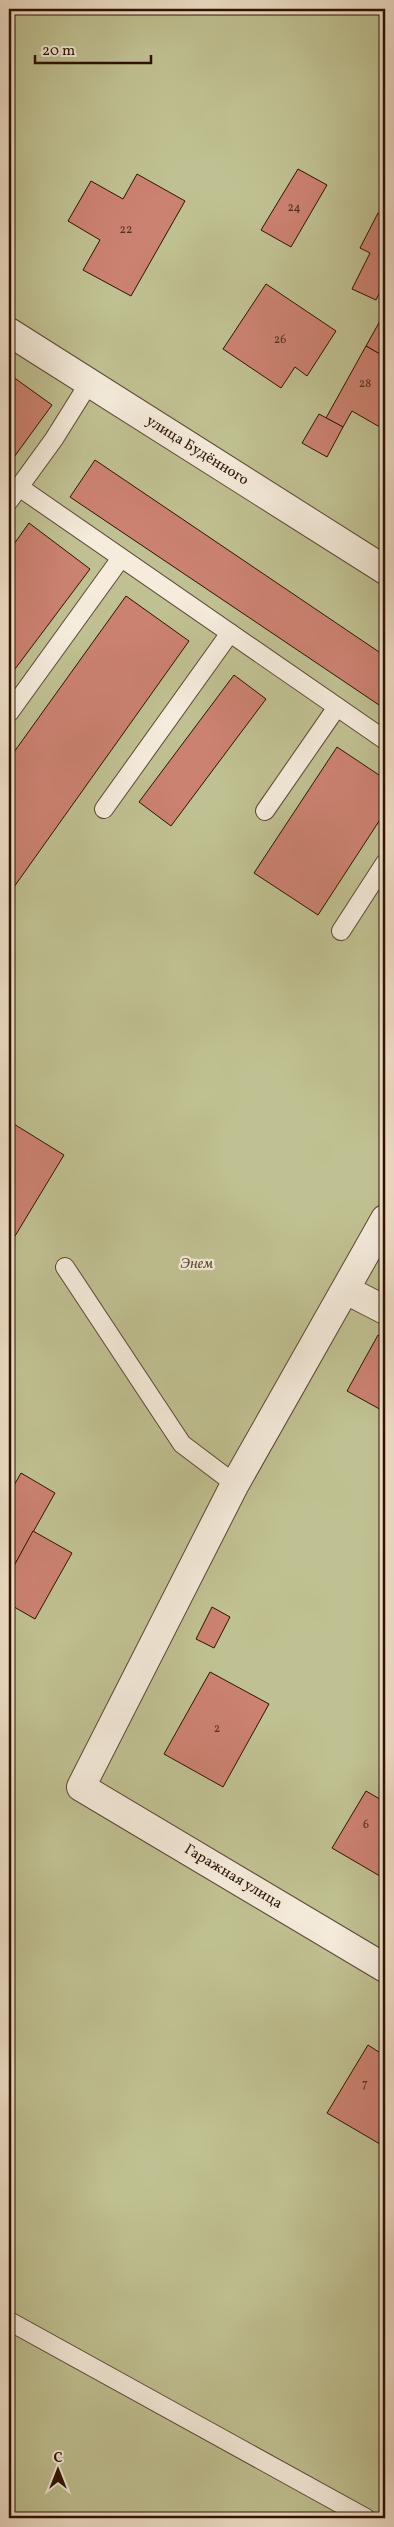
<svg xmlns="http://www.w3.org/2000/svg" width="394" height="2527" font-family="Vollkorn,serif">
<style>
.green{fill:#c0c192;stroke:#766949}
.building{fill:#cc8271;stroke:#2c1100}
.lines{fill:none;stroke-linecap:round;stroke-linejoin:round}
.service-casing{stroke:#5d4532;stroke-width:20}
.minor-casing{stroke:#5d4532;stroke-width:30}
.service{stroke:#f5ecdc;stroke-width:18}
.minor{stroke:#f5ecdc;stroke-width:28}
.labels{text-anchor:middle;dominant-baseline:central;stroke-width:4.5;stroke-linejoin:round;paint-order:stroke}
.number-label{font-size:12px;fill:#542d1c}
.street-label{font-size:15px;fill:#2c1100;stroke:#f5ecdc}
.park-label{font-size:15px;font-style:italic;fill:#604f33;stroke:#f5ecdc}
</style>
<rect width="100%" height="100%" fill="#f0e1c9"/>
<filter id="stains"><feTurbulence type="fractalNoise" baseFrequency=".004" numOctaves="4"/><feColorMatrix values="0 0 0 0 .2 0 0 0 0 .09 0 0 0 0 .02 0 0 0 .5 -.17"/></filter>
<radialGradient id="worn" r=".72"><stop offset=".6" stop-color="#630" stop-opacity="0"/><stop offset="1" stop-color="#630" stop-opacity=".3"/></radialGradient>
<rect class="green" x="9" y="9" width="376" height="2509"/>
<g class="building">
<path d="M298 169 327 185 291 247 261 230Z"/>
<path d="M137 174 185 201 131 296 83 270 100 240 68 221 91 181 123 199Z"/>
<path d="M378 213 385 216V282L376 300 352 289 370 253 360 248Z"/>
<path d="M266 284 336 331 307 376 295 367 281 388 223 349Z"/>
<path d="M385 312V357L366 346Z"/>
<path d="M366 346 385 357V430L352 411 343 427 326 418Z"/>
<path d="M9 374 52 405 9 464Z"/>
<path d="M319 414 343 427 327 457 302 443Z"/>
<path d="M95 460 385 656V709L70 497Z"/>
<path d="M29 523 90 569 9 677V551Z"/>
<path d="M126 596 189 641 9 894V759Z"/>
<path d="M234 675 266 699 171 826 139 802Z"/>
<path d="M337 747 385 779V812L318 915 254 873Z"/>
<path d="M9 1121 64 1155 9 1246Z"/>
<path d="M378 1335 385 1338V1412L347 1391Z"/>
<path d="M21 1473 55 1493 9 1575V1494Z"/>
<path d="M33 1531 72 1553 35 1619 9 1604V1575Z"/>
<path d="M212 1607 230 1617 214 1648 196 1639Z"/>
<path d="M210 1672 269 1704 223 1787 164 1754Z"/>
<path d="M366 1791 385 1802V1879L332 1848Z"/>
<path d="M368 2045 385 2056V2147L327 2113Z"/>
</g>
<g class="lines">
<g class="service-casing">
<g id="service">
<path d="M19 487 385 740"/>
<path d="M9 501 54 439 89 383"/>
<path d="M9 713 121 558"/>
<path d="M104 809 230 633"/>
<path d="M265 811 337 707"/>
<path d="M341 931 385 863"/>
<path d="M65 1267 182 1444 235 1484"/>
<path d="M9 2321 366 2518"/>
</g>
</g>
<g class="minor-casing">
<g id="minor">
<path d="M9 332 385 570"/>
<path d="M385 1219 235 1484 81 1787 385 1968"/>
<path d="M346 1290 385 1310"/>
</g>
</g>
<use href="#service" class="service"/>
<use href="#minor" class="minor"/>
</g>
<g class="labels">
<g class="number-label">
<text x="294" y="208">24</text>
<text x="126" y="230">22</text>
<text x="280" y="340">26</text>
<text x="365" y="384">28</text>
<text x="217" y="1729">2</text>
<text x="366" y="1825">6</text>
<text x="365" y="2084">7</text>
</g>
<g class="street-label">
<text transform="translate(197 451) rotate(32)">улица Будённого</text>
<text transform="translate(233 1877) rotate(31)">Гаражная улица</text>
</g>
<g class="park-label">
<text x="197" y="1264">Энем</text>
</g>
</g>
<rect width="394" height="2527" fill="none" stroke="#f0e1c9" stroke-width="30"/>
<rect x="10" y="10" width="374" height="2507" fill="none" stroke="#2c1100" stroke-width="2.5"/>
<rect x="15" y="15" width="364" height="2497" fill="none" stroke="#2c1100"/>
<g transform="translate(58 2470)" stroke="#f5ecdc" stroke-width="4" paint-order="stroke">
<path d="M0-4L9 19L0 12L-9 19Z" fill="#2c1100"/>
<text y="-8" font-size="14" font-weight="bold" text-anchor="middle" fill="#2c1100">С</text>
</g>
<path d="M35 55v8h116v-8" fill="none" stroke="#2c1100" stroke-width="2.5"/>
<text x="42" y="55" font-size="15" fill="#2c1100" stroke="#f5ecdc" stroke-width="4" paint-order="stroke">20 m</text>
<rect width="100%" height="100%" filter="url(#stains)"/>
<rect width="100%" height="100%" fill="url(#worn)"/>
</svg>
